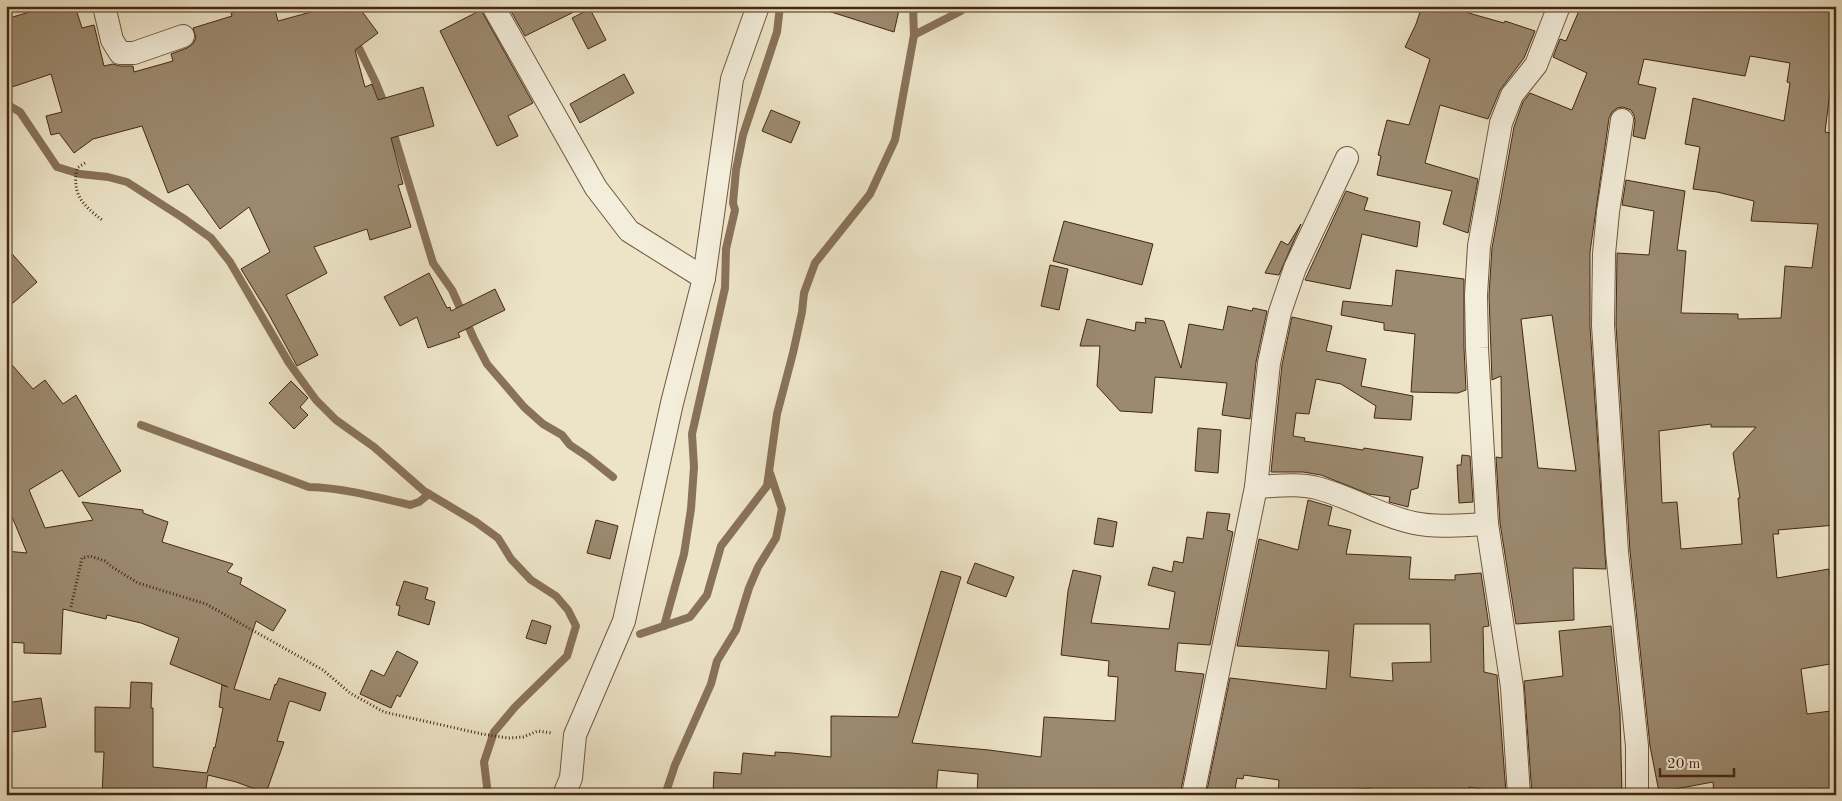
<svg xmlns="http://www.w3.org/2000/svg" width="1842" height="801" font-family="'Old Standard TT',serif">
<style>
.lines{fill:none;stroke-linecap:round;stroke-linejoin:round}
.stream{stroke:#887259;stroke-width:8}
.building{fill:#9c8a70;stroke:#452810;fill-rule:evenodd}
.minor-casing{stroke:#6f573e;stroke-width:24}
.path{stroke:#452810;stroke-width:3;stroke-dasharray:1 2.5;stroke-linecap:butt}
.minor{stroke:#f3eddb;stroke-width:22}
</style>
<rect width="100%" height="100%" fill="#ede4c8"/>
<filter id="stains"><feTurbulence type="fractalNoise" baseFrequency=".004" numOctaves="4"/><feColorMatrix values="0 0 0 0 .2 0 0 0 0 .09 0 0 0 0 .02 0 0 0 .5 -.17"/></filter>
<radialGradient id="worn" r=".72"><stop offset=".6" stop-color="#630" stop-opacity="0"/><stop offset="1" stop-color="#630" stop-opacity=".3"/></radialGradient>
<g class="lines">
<g class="stream">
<path d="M914 35 961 11 964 6"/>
<path d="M359 48 376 83 386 108"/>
<path d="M6 104 20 112 57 167 80 174 108 177 127 182 183 218 211 238 230 262 289 363 316 400 336 420 374 447 424 491 476 522 498 538 511 559 531 580 556 596 568 610 576 626 567 656 515 707 494 732 484 762 488 795"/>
<path d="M392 128 433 263 452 290 474 339 487 364 524 407 543 424 562 435 570 445 588 457 613 477"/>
<path d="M141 425 309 487C344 488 377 497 410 505L419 502 429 494"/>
<path d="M664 626 684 554 691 509 694 467 692 434 725 288 726 249 735 210 733 203 736 170 743 135 777 32 780 6"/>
<path d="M640 634 690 617 707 595 721 546 767 486 777 414 793 353 802 312 804 293 815 263 870 194 895 140 914 35 913 6"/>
<path d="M665 795 675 765 711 684 717 661 736 630 749 588 758 567 776 538 782 509 770 473"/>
</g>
</g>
<g class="building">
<path d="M50 6H75L82 28 94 25 104 66 113 64 120 66H133L134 72 173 61 171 54 187 48 193 44 196 38 193 28 232 16 231 13 257 6H274L278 21 326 8V10L340 6H358L378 33 355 50 365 87 372 84 378 100 423 87 434 126 391 138 403 184 398 185 411 227 370 240 367 229 314 247 327 273 286 295 318 355 297 366 268 313 241 269 270 252 249 207 220 229 188 184 168 193 142 126 93 139 74 153 59 133 51 135 46 116 62 112 51 74 6 89V19Z"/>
<path d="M508 6H586L525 36Z"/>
<path d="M826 6H900L894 32 825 10Z"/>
<path d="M1422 6H1449L1472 14 1504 23 1505 21 1535 31 1524 58 1500 90 1488 119 1440 105 1425 163 1478 179 1468 233 1443 224 1452 191 1377 175 1381 156 1378 155 1387 120 1409 125 1430 59 1405 47 1416 24Z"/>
<path d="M1581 6H1836V37L1832 92H1830L1825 132 1836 134V525L1778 530 1779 534H1773L1777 578 1829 569 1833 599 1836 598V663L1801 669 1807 714 1831 711 1832 767H1836V789L1802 790 1803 795H1714L1713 782 1659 792 1650 746 1630 551 1616 325 1617 255V253L1649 255 1654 211 1622 205 1626 180 1685 191 1677 250 1686 251 1681 313 1738 314V319L1781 318 1785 266 1812 268 1818 224 1751 221 1754 201 1717 192 1693 189 1700 147 1685 144 1693 98 1784 121 1790 83 1787 82 1790 63 1750 56 1745 76 1644 59 1638 84 1656 88 1645 139 1633 136 1635 121 1634 115 1631 110 1623 107 1617 108 1612 112 1609 118 1590 252V326L1606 569 1573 568 1574 620 1516 624 1500 523 1496 457 1502 458 1501 376 1492 380 1489 295 1492 248 1514 127 1523 102 1530 93 1572 110 1587 73 1553 57 1560 39 1566 41ZM1552 315 1576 471 1538 468 1521 319ZM1711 424V427H1756L1733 453 1740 498H1738L1742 544 1681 549 1677 502 1662 503 1659 431Z"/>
<path d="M590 9 606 40 588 49 572 18Z"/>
<path d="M481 10 533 103 508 116 518 136 497 146 440 31Z"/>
<path d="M624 74 634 93 580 123 570 104Z"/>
<path d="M771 110 800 122 791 143 762 131Z"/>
<path d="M1346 191 1368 198 1364 210 1420 222 1417 247 1362 234 1350 289 1305 280Z"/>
<path d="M1064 221 1153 244 1142 285 1053 261Z"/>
<path d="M1301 224 1279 275 1265 273 1281 241 1288 245Z"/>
<path d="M6 247 37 282 6 309Z"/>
<path d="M1050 265 1068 269 1059 310 1041 306Z"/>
<path d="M1396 270 1464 279V348L1466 390 1458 393 1411 392 1415 334 1384 330V323L1341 315 1343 301 1392 306Z"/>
<path d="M429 273 447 308 450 307 451 311 495 289 505 310 458 333 460 337 428 348 417 317 400 326 384 297Z"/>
<path d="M1228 306 1252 311 1253 308 1267 311 1256 362 1250 419 1222 415 1227 383 1155 377 1152 413 1120 411 1097 386 1100 346H1080L1087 319 1135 331 1136 322 1146 323 1145 318 1164 321 1181 368 1189 324 1223 330Z"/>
<path d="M1292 317 1332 326 1326 351 1366 359 1361 386 1413 396 1411 420 1374 418 1376 406 1341 384 1316 379 1309 414 1296 413 1293 436 1305 438 1304 441 1324 444 1363 450 1364 448 1423 457 1418 488 1411 490 1408 507 1389 502 1390 497 1369 494 1321 475 1303 472H1271L1282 365Z"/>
<path d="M6 358 33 389 45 380 63 404 76 395 121 471 79 497 62 470 29 490 45 528 93 520 82 502 143 510V513L168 522 162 542 233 564 227 572 242 578 240 584 286 610 273 631 256 621 234 689 270 700 275 684 276 685 279 678 326 693 320 711 291 701 289 702 277 741 284 742 266 793 236 782 208 775 205 795H102L104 752H95V707L130 708 131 682 152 683 151 708H153V767L207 773 214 747 215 748 223 708 219 707 222 685 228 687 170 664 179 638 141 623 107 615 106 619 63 609 61 654 24 653V643L6 642 8 590H6V551L27 553 6 502Z"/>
<path d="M291 381 308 398 300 407 308 415 294 429 269 403Z"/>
<path d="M1198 428 1221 430 1218 473 1195 471Z"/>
<path d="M1462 455 1470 456 1473 502 1459 503 1457 465H1461Z"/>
<path d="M1308 500 1332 507 1328 525 1351 530 1346 554 1411 557 1409 579 1455 580V575L1481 573 1489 626 1483 627 1484 672 1497 675 1506 793 1469 787 1470 792 1426 795H1372L1371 788 1334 791V795H1278L1279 780 1244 775 1243 779 1237 778 1234 795H1206L1230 678 1326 689 1329 651 1237 646 1259 539 1298 550ZM1354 624H1430L1431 662 1392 663 1393 681 1350 677Z"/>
<path d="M1207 512 1230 514 1227 530 1233 532 1210 645 1178 643 1175 671 1204 674 1180 795H1000L977 793 978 774 938 770 936 795H878L852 792 851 795H738L713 792 714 772 741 774 743 753 775 756V752L792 753 831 757V716L898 717 941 571 961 577 912 743 989 750 1041 757 1044 717 1115 721 1118 677 1108 676 1109 661 1061 655 1068 591 1073 570 1101 576 1091 623 1169 629 1175 592 1148 585 1153 567 1172 572 1174 561 1183 563 1187 537 1203 539Z"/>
<path d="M1098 518 1117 522 1113 547 1094 544Z"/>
<path d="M596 520 618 526 610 559 587 553Z"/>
<path d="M975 563 1014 577 1006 597 967 583Z"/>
<path d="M404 581 428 588 425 599 435 602 429 625 398 615 400 606 396 605Z"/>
<path d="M532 620 551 626 546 644 526 638Z"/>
<path d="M1611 626 1620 713 1622 795H1532L1524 681 1563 676 1559 631Z"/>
<path d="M397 651 418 662 400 697 397 695 391 708 360 694 371 670 384 676Z"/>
<path d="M41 698 46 727 6 733V703Z"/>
</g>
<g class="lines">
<g class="minor-casing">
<g id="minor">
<path d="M104 6 112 40 120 53H134L183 36"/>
<path d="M493 6 596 188 629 231 704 278"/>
<path d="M1622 120 1608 212 1604 254 1603 325 1617 552 1637 746V795"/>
<path d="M1256 487C1276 486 1298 483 1317 488 1351 497 1380 516 1414 523 1438 528 1463 525 1487 524"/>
<path d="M564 795 571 778 575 735 624 621 672 403 704 278 732 79 758 6"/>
<path d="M1193 795 1256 487 1269 363 1280 312 1295 268 1347 158"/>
<path d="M1519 795 1512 687 1487 524 1477 348 1476 295 1479 246 1501 123 1512 95 1536 65 1559 6"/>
</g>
</g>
<g class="path">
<path d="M85 163 77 168C72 195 82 204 102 220"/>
<path d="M71 607 82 558 90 556 105 561 112 567 138 583 206 604 323 670 350 693 384 712 482 734 508 738 523 737 538 731 552 733"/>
</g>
<use href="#minor" class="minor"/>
</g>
<rect width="1842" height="801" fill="none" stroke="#ede4c8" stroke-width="25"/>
<rect x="8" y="8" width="1827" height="786" fill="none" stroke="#452810" stroke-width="2.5"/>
<rect x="12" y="12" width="1817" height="776" fill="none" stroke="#452810"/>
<path d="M1660 768v8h74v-8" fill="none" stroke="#452810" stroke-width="2.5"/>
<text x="1667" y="768" font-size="15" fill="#452810" stroke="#f3eddb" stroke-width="4" paint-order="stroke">20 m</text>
<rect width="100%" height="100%" filter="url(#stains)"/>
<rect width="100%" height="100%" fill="url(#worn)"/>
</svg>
